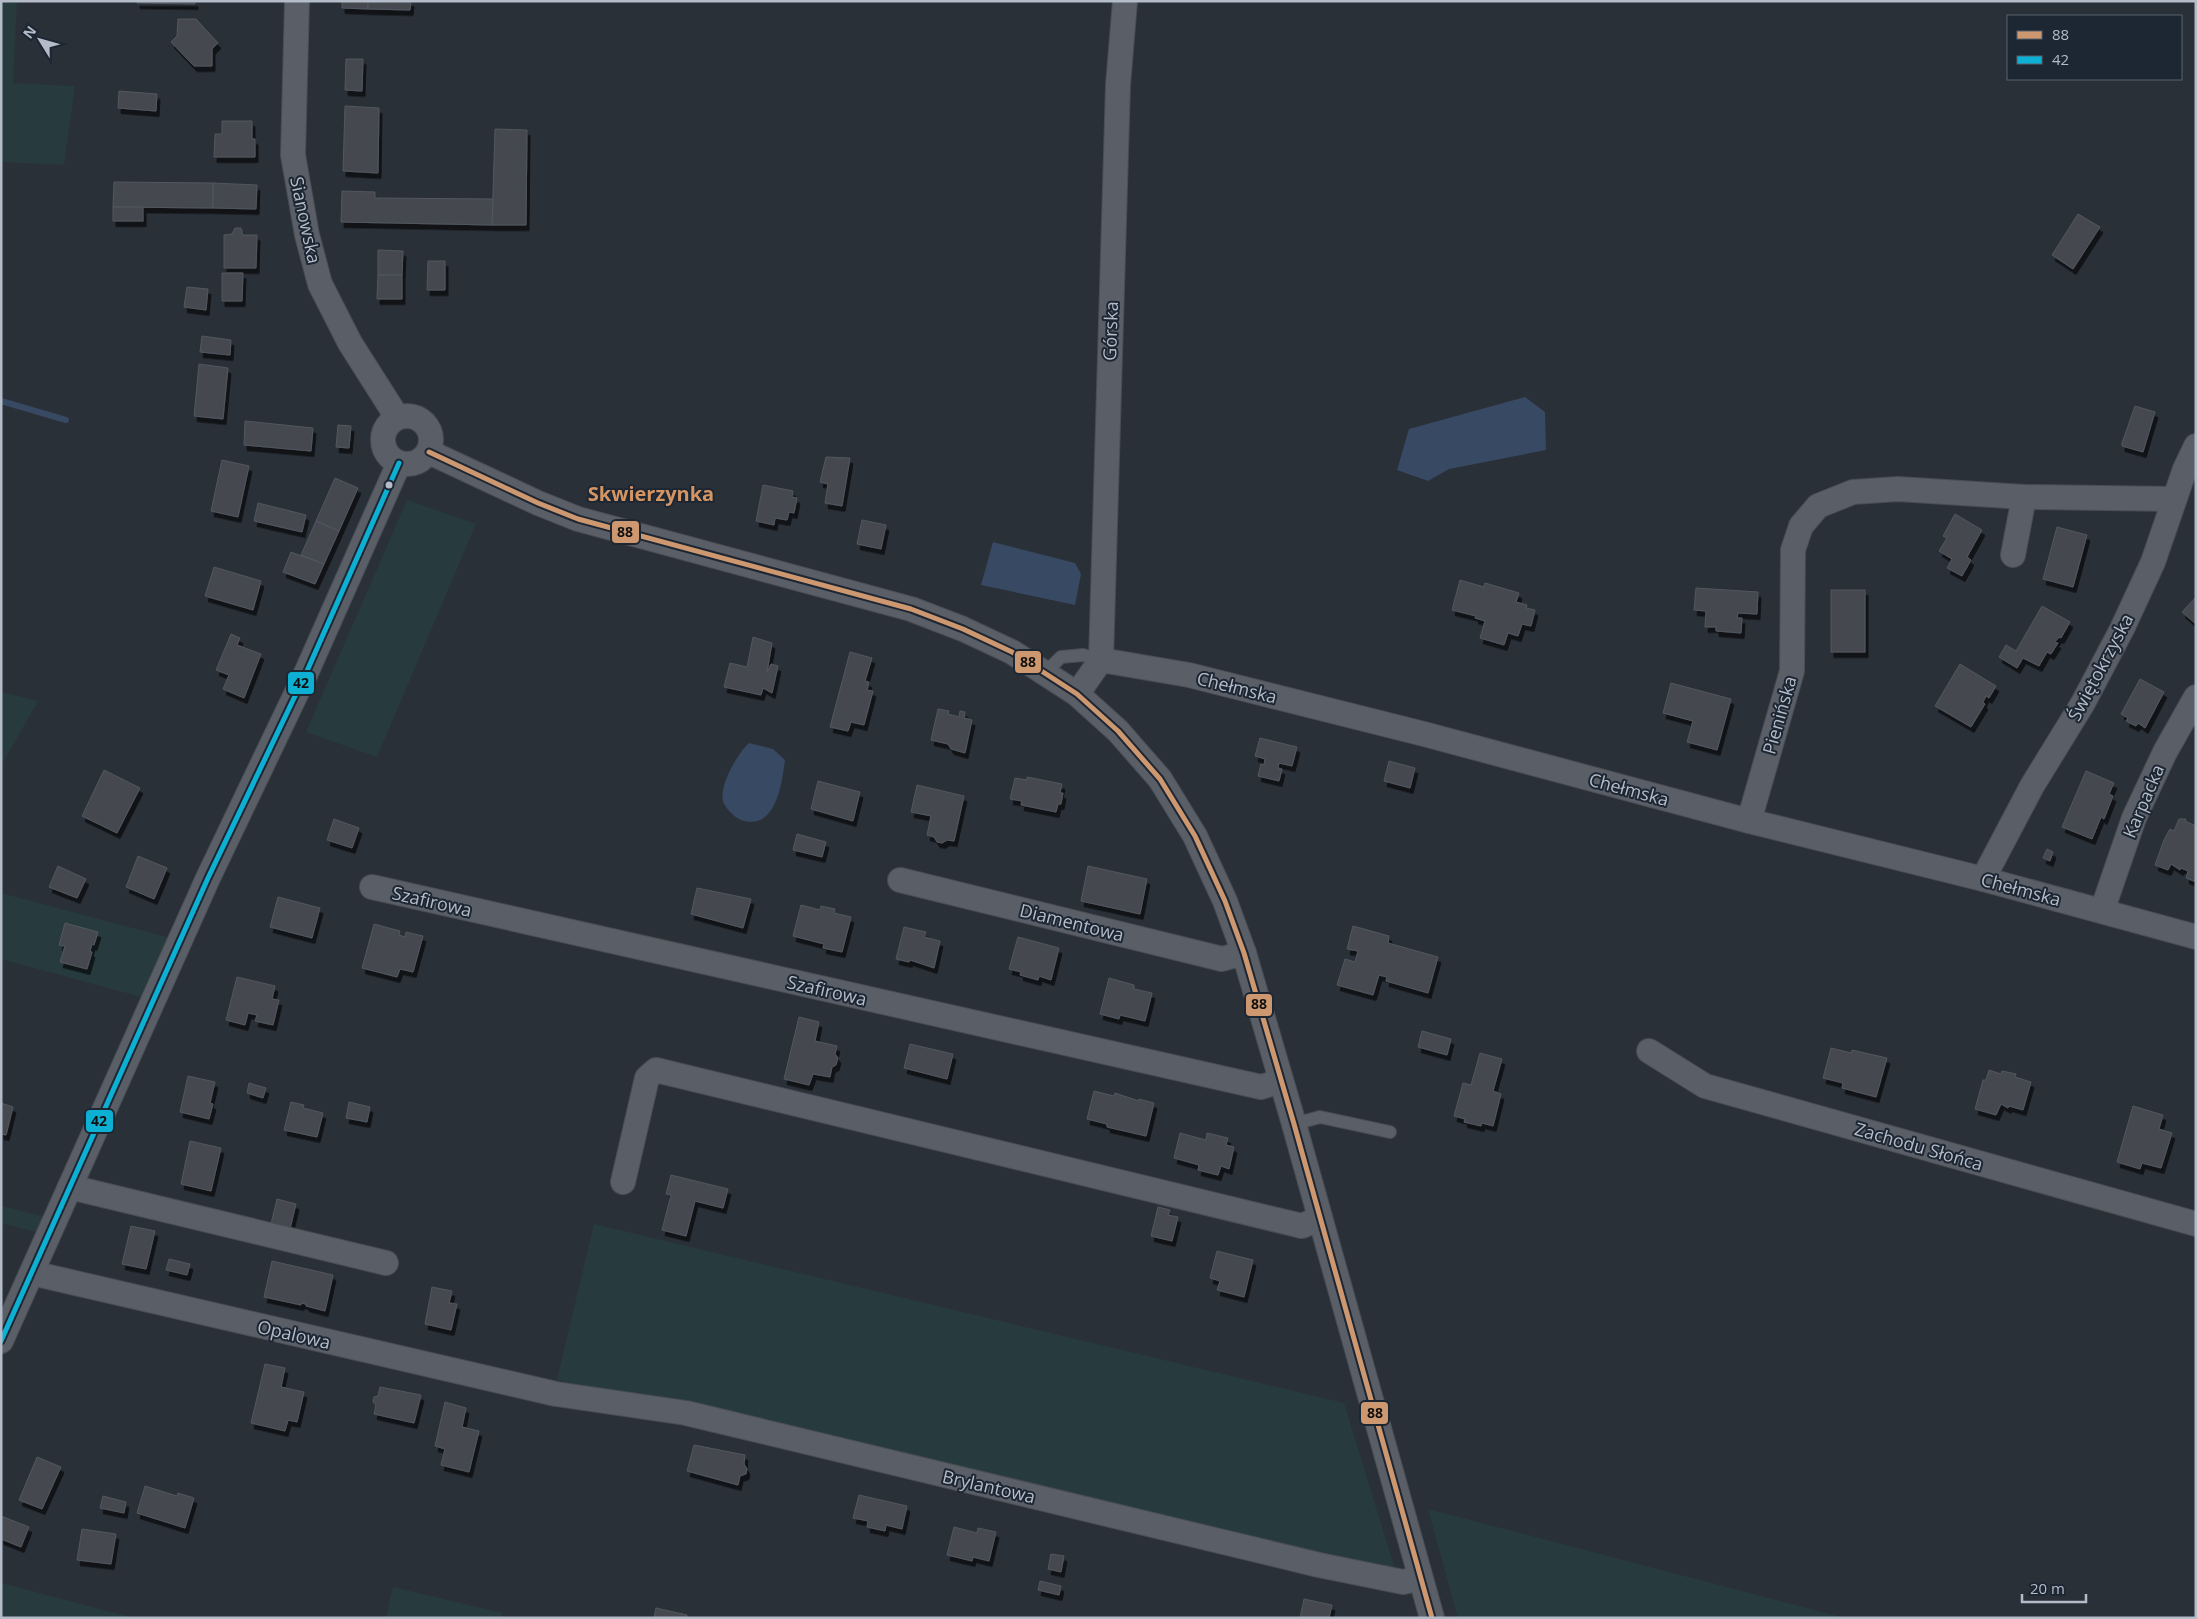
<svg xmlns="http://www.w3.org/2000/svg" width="2197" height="1619" font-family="'Open Sans',sans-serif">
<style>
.green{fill:#273a3e}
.water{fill:#384963}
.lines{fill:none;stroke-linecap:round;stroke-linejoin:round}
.stream{stroke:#384963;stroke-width:6}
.building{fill:#444950;stroke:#52575f;filter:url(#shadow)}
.lane-casing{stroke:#484c53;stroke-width:14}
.street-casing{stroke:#484c53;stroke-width:26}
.lane{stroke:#5a5e66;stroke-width:12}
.street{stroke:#5a5e66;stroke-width:24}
.bus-1-casing{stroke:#1d2633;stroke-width:9}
.bus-2-casing{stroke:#1d2633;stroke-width:9}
.bus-1{stroke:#cd976f;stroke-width:5}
.bus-2{stroke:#0dafd3;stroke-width:5}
.bus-dot{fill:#b4bcc9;stroke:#1d2633;stroke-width:2}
.labels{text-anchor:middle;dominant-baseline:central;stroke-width:4;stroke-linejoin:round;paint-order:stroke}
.street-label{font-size:18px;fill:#b4bcc9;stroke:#1d2633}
.quarter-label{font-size:20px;font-weight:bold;fill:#d59563;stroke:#1d2633}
.line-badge{stroke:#1d2633;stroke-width:2}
.pale-badge-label{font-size:14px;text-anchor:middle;font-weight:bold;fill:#111}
</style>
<defs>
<filter id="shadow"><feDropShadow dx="3" dy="5.5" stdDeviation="0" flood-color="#0009"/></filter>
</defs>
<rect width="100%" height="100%" fill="#2a3038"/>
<g class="green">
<path d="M1 1H17L13 83 75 86 64 165 1 162Z"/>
<path d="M407 500 476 524 377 757 306 732Z"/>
<path d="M1 692 38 701 1 766Z"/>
<path d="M1 893 174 939 145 998 1 959Z"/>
<path d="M1 1206 45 1217 37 1232 1 1223Z"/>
<path d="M594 1224 1344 1403 1395 1569 1387 1576 557 1380Z"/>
<path d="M1428 1509 1845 1618H1458Z"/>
<path d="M1 1583 134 1618H1Z"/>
<path d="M393 1587 502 1613 501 1618H386Z"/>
</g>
<g class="water">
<path d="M1525 397 1545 412 1546 450 1449 469 1428 481 1397 470 1409 429Z"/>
<path d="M993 542 1075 563 1081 574 1075 605 981 585Z"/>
<path d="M749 743 773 749 785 760C782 783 776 832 741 820 734 817 725 808 723 801 719 785 738 753 749 743Z"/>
</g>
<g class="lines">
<path class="stream" d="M1 401 66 420"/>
</g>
<g class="building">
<path d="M137 1H195V4L137 3Z"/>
<path d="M342 1H368V9L342 8Z"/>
<path d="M386 1H411L410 10 368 9V2Z"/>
<path d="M178 19H196L218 43 212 49V66H194L171 42 177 36Z"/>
<path d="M346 59H363L362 91 345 90Z"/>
<path d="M119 91 157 94 156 111 118 108Z"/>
<path d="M345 106 379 108 378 173 343 171Z"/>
<path d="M222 121H252V139H255V157H214L215 134H222Z"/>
<path d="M495 129 527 130 526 225H492Z"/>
<path d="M114 182 213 183V208L113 207Z"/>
<path d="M213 183 257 185 256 209 213 208Z"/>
<path d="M342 191 375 192V198L493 199 492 225 341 222Z"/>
<rect x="113" y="207" width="30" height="14"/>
<path d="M2078 214 2100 227 2073 269 2052 255Z"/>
<path d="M235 228H241L243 235H257L256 268H224V235L232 234Z"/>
<path d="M378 250 403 251 402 275H378Z"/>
<path d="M428 261H445V290H427Z"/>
<path d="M222 273H243L242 301H222Z"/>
<path d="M378 275H402V299H377Z"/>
<path d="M187 287 208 289 206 310 184 307Z"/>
<path d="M202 336 231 340 230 355 200 352Z"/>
<path d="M199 364 228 368 223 419 194 416Z"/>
<path d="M2135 406 2155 412 2143 452 2122 446V443Z"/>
<path d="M245 421 313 428 311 451 244 445Z"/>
<path d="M338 425 351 426 349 448 336 447Z"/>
<path d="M826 457 850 458 842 506 825 503 828 484 820 482Z"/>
<path d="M222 460 249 466 238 517 211 511Z"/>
<path d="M335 478 358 488 339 531 316 521Z"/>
<path d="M763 485 793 491 792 497 797 498 794 513 789 512 787 520 775 518 774 525 756 521Z"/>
<path d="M258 503 306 515 302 532 254 521Z"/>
<path d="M1955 514 1982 530 1967 557 1971 560 1962 576 1947 568 1952 559 1939 551 1947 538 1943 536Z"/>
<path d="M862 520 886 525 881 549 857 544Z"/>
<path d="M316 521 339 531 324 564 301 555Z"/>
<path d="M2057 527 2087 535 2073 587 2043 579Z"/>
<path d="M291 552 324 564 315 584 283 572Z"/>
<path d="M214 567 261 581 253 610 205 596Z"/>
<path d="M1460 580 1484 587 1485 583 1519 593 1516 602 1527 605 1526 608 1535 610 1531 626 1522 624 1518 636 1508 633 1504 645 1480 638 1485 621 1475 618 1476 616 1452 610Z"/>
<path d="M1696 588 1758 592 1757 614 1738 613 1737 618H1742L1741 633 1716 631V627H1705L1706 611 1694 610Z"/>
<rect x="1831" y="590" width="34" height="62"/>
<path d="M2196 597V624L2182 612Z"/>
<path d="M2042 606 2070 622 2061 638 2059 637 2055 642 2058 643 2051 654 2047 652 2039 666 2023 658 2017 668 1999 657 2006 645 2016 651Z"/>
<path d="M231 634 240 638 237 645 261 654 244 698 223 689 229 675 216 670Z"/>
<path d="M753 637 772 643 767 672 771 664 778 666 772 693 763 688 761 695 724 687 730 663 747 667Z"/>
<path d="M850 652 872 658 865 681 869 682 867 690 873 691 864 725 851 722 848 731 830 727Z"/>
<path d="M1960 664 1996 686 1989 698 1986 696 1983 702 1985 704 1971 727 1935 706Z"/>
<path d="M2140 679 2164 692 2145 728 2138 723 2136 726 2126 721 2128 718 2121 714Z"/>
<path d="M1671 683 1731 699 1717 750 1687 742 1693 721 1663 713Z"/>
<path d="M938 709 949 711 948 714 959 717 960 711 965 712 964 718 972 720 965 753 951 749 948 744 931 740Z"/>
<path d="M1260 738 1297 747 1292 766 1279 763 1278 768 1282 769 1279 781 1258 776 1261 764 1264 765 1265 759 1255 756Z"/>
<path d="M1389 761 1415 768 1410 788 1384 781Z"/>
<path d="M104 770 140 788 117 833 82 816Z"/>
<path d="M2086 771 2114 783 2109 794 2113 796 2104 819 2101 817 2092 839 2062 827Z"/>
<path d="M1027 777 1062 784 1060 793H1063L1061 804H1058L1056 812 1021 805 1022 801 1010 799 1015 778 1027 780Z"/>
<path d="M818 781 860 792 853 821 811 809Z"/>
<path d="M917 785 964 796 954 841 947 840 942 843 937 842 934 837 927 835 931 816 911 812Z"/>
<path d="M334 819 359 828 352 848 327 840Z"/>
<path d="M2179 819H2186L2185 821 2196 826V882L2186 878 2188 871 2181 868 2180 870 2171 864 2168 870 2155 865 2164 840 2170 829 2174 831Z"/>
<path d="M797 834 826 842 822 857 793 850Z"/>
<path d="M2047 849 2053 852 2050 861 2043 858Z"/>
<path d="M138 856 167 868 154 899 126 887Z"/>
<path d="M58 866 86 879 77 898 49 887Z"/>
<path d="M1088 866 1147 879 1140 914 1081 901Z"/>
<path d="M697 888 751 899 743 928 691 914Z"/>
<path d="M278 897 320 908 312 938 270 927Z"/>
<path d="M801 905 820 910 821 906 835 909 834 913 851 917 842 952 823 948 824 944 793 936Z"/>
<path d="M65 923 98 932 94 945 92 944 90 951 92 952 87 969 60 962 65 946 59 945Z"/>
<path d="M374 924 400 931 399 935 405 937 406 932 423 936 413 972 400 969 397 977 362 968Z"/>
<path d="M1353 926 1389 936 1388 943 1438 957 1428 993 1386 981 1387 977 1379 975 1373 995 1337 985 1345 959 1355 962 1358 951 1347 949Z"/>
<path d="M904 927 926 932 924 937 940 941 934 968 910 960 909 962 896 959Z"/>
<path d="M1018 937 1059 948 1051 980 1039 976 1038 980 1020 975 1021 972 1009 969Z"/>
<path d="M237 977 275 986 272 999 279 1000 273 1025 255 1021 257 1015 248 1013 245 1025 226 1020Z"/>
<path d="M1109 978 1134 985V989L1152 993 1145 1021 1120 1015 1119 1019 1100 1014Z"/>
<path d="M799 1017 819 1022 815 1041 837 1046 835 1054 838 1058 836 1065 832 1067 830 1077 813 1074 809 1085 784 1079Z"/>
<path d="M1422 1031 1451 1039 1447 1055 1418 1047Z"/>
<path d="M910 1044 953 1054 947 1079 904 1068Z"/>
<path d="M1831 1048 1851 1053 1852 1050 1887 1058 1876 1097 1842 1088 1843 1083 1823 1078Z"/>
<path d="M1480 1053 1502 1059 1493 1091 1501 1094 1493 1126 1482 1123 1481 1126 1464 1122 1465 1119 1454 1116 1463 1083 1471 1085Z"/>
<path d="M1989 1070 2001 1074 2002 1071 2016 1074 2015 1077 2031 1082 2023 1110 2009 1106 2008 1108 2001 1104 1996 1115 1975 1109 1983 1080H1986Z"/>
<path d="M188 1076 215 1082 210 1103 213 1104 209 1119 180 1112Z"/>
<path d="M249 1083 266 1088 263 1098 247 1093Z"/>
<path d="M1094 1091 1114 1096 1115 1093 1139 1101V1099L1154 1103 1146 1136 1107 1127V1124L1087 1119Z"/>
<path d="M291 1102 304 1105 303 1108 323 1113 317 1137 284 1130Z"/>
<path d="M349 1102 370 1107 367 1122 346 1118Z"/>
<path d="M1 1103 13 1107 6 1135 1 1134Z"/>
<path d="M2133 1106 2163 1115 2159 1129 2172 1133 2161 1168 2142 1163 2140 1169 2117 1162Z"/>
<path d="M1180 1133 1206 1140 1207 1133 1228 1138 1226 1145 1234 1147 1229 1169 1221 1166 1218 1175 1198 1170 1199 1165 1174 1158Z"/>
<path d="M190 1141 221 1148 211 1191 181 1184Z"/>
<path d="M671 1175 728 1189 723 1208 695 1201 686 1236 662 1230 671 1195 666 1194Z"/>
<path d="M277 1199 296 1204 290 1229 271 1224Z"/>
<path d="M1158 1207 1170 1210 1168 1215 1178 1217 1172 1241 1151 1236Z"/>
<path d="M131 1226 155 1231 146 1269 122 1264Z"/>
<path d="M1217 1251 1253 1260 1244 1297 1217 1290 1220 1281 1210 1278Z"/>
<path d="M169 1259 190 1264 187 1275 166 1270Z"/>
<path d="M272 1261 333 1275 325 1311 306 1306V1304L301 1303V1305L264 1297Z"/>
<path d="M432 1287 452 1291 449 1303 457 1304 451 1330 425 1324Z"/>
<path d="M265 1364 285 1368 281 1387 304 1392 297 1422 288 1420 285 1431 251 1423Z"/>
<path d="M380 1387 421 1395 414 1423 374 1414 376 1405 373 1402 374 1397 378 1396Z"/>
<path d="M445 1402 466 1408 462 1427 479 1431 469 1472 441 1465 445 1449 435 1446Z"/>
<path d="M694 1445 745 1455 744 1464 747 1469 746 1474 740 1476 738 1485 687 1471Z"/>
<path d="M37 1457 61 1467 42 1509 19 1500Z"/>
<path d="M145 1486 177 1496 178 1493 194 1498 185 1528 137 1513Z"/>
<path d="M859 1495 907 1506 902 1529 886 1525 885 1531 867 1527 868 1521 853 1518Z"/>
<path d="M103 1496 126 1502 124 1513 100 1508Z"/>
<path d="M1 1516 29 1527 21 1547 1 1539Z"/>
<path d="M954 1527 977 1533 978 1528 996 1532 989 1561 973 1557 972 1561 947 1555Z"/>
<path d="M82 1529 116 1534 111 1564 77 1560Z"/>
<path d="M1051 1554 1064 1556 1061 1572 1048 1569Z"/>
<path d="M1040 1581 1061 1586 1059 1595 1038 1590Z"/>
<path d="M1304 1599 1332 1605 1329 1618H1300Z"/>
<path d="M656 1608 687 1615 686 1618H654Z"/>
</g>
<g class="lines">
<g class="lane-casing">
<g id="lane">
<path d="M1045 673 1061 657 1083 655 1101 660"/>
<path d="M1294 1124 1320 1117 1390 1132"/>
</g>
</g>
<g class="street-casing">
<g id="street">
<path d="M297 1 293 155 307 235 320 284 350 343 397 417"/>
<circle cx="407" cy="440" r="24"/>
<path d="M429 452 538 503 578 519 911 609 963 629 1012 652 1077 694 1118 731 1160 779 1195 836 1225 901 1244 953 1294 1124 1432 1618"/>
<path d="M2024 497 2174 499"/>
<path d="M1101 660 1118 85 1125 1"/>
<path d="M1077 694 1101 660 1189 675 1424 734 1749 821 1983 879 2196 937"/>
<path d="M1749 821 1792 671 1793 550 1801 526 1818 506 1853 492 1898 489 2024 497 2013 555"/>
<path d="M1983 879 2032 786 2083 703 2122 629 2153 562 2185 469 2196 446"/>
<path d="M900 880 1222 959 1244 953"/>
<path d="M372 887 1261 1087 1281 1081"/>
<path d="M2102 911 2134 818 2165 752 2196 697"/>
<path d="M1649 1051 1705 1086 2196 1224"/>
<path d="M623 1182 647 1078 656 1070 1302 1226 1320 1218"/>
<path d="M70 1187 386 1263"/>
<path d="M32 1273 556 1394 686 1413 1319 1565 1403 1582 1420 1578"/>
<path d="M1 1341 208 878 307 671 399 463"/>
</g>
</g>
<use href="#lane" class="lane"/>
<use href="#street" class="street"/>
<g class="bus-1-casing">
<path id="bus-1" d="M429 452 538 503 578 519 911 609 963 629 1012 652 1077 694 1118 731 1160 779 1195 836 1225 901 1244 953 1294 1124 1432 1618"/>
</g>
<g class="bus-2-casing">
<path id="bus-2" d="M1 1341 208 878 307 671 399 463"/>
</g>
<use href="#bus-1" class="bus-1"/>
<use href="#bus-2" class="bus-2"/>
</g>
<circle class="bus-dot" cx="389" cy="485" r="4.5"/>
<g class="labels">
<g class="street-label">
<text transform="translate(306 220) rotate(78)">Sianowska</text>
<text transform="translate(1110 331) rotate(-88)">Górska</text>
<text transform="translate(2100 667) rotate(-62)">Świętokrzyska</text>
<text transform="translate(1237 687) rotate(14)">Chełmska</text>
<text transform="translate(1779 715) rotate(-74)">Pienińska</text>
<text transform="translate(1629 789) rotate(15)">Chełmska</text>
<text transform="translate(2143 801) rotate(-67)">Karpacka</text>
<text transform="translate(2021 889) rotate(15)">Chełmska</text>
<text transform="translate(432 901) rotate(13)">Szafirowa</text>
<text transform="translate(1072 922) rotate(14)">Diamentowa</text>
<text transform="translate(827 990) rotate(13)">Szafirowa</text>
<text transform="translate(1919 1146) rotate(16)">Zachodu Słońca</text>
<text transform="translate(294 1334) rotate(13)">Opalowa</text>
<text transform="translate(989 1486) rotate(13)">Brylantowa</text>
</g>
<g class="quarter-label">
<text x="651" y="493">Skwierzynka</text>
</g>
</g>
<g class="line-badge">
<rect x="611" y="520" width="29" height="24" rx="5" fill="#cd976f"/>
<rect x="1014" y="650" width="28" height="24" rx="5" fill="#cd976f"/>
<rect x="287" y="671" width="28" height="24" rx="5" fill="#0dafd3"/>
<rect x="1245" y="993" width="28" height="24" rx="5" fill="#cd976f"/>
<rect x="85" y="1109" width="29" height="24" rx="5" fill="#0dafd3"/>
<rect x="1360" y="1401" width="29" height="24" rx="5" fill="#cd976f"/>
</g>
<g class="pale-badge-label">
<text x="625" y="537">88</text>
<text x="1028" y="667">88</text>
<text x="301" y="688">42</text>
<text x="1259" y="1009">88</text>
<text x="99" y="1126">42</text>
<text x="1375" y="1418">88</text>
</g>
<rect width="2197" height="1619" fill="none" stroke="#b4bcc9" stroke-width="5"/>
<rect x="2007" y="15" width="175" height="65" fill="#1d2633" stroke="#59626f"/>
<rect x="2017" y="31" width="25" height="8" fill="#cd976f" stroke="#59626f"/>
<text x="2052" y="40" font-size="15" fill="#b4bcc9">88</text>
<rect x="2017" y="56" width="25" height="8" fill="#0dafd3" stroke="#59626f"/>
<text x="2052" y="65" font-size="15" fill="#b4bcc9">42</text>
<g transform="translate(40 40) rotate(307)" stroke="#1d2633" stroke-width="4" paint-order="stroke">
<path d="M0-4L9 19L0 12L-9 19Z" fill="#b4bcc9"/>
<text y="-8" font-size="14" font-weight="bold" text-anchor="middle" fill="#b4bcc9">N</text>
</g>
<path d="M2022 1594v8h64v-8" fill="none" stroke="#b4bcc9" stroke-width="2.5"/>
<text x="2030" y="1594" font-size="15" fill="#b4bcc9" stroke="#1d2633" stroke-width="4" paint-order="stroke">20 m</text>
</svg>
